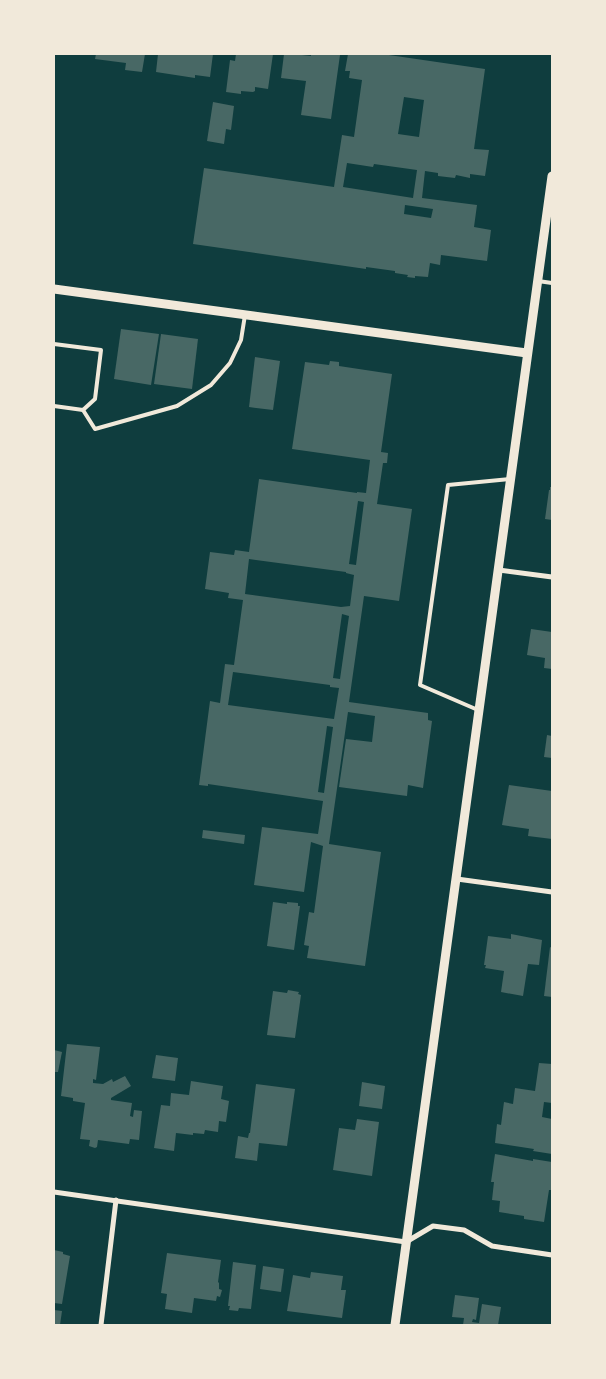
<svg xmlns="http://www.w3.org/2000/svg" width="606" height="1379" font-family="'Titillium Web',sans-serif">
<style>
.building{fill:#486865;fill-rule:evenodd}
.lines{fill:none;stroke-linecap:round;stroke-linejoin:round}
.service{stroke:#f1e9da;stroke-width:4}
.minor{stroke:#f1e9da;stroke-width:5}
.tertiary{stroke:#f1e9da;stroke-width:9}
</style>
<rect width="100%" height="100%" fill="#0f3d3e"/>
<g class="building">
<path d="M96 54H145L142 72 125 70 126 63 95 59Z"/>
<path d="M158 54H213L210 77 195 75V78L156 72Z"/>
<path d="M236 54H273L268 89 255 87V91L253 92 241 91V94L226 92 230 60 235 61Z"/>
<path d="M284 54H302V55L311 56V54L340 55 331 119 301 115 306 81 281 78Z"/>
<path d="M348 54H382L485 69 474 149 489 150 485 176 470 174V178L456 175 455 178 438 176V173L425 171 422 198 477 205 474 227 491 230 487 261 441 255 440 265 430 263 428 277 415 276V278L407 277 408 275 395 273V271L366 267V269L193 244 204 168 334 187 342 135 354 137 362 80 349 78 350 71H345ZM404 97 424 100 419 137 398 134ZM347 163 373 167 374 164 417 170 413 198 343 187ZM405 205 433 209 431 218 404 214Z"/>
<path d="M213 102 234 106 231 130 226 129 224 144 207 141Z"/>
<path d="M121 329 159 334 151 385 114 379Z"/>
<path d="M161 334 198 339 192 389 154 384Z"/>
<path d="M255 357 280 361 273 410 249 407Z"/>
<path d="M330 361 339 362V366L392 374 381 452 388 453 387 463H383L377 504 412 509 399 601 364 596 349 702 428 713V720L432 721 423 788 408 785 407 796 339 787 346 739 372 742 375 716 348 712 329 844 381 852 365 966 307 958 309 946 304 945 309 912 314 913 323 846 311 842 304 892 254 885 262 827 318 834 323 801 208 784V786L199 785 210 701 220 703 225 664 234 665 243 600 228 598 229 593 205 589 210 552 234 555 235 550 249 552 259 479 357 493V492L366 493 370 460 292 449 305 362 329 365ZM358 501 364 502 356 565 349 564ZM249 559 346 572V573L354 575 350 606 341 607 245 594ZM342 614 349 616 340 679 333 678ZM233 672 330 685V687L339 688 334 719 228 705ZM327 726 333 727 324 793 318 792Z"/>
<path d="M550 487H552V520L545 519 549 490H550Z"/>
<path d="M531 629 552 632V669L544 668 545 658 527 655Z"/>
<path d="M547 735 552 736V758L544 757Z"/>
<path d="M509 785 552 791V839L528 836 529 829 502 825Z"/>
<path d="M203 830 245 835 244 844 202 838Z"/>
<path d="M273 902 287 904V902L298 903V906H300L294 950 267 946Z"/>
<path d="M511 934 542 940 539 965 528 964 523 996 501 992 504 971 485 968 486 965H484L488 936 511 939Z"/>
<path d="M550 947 552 948V997L544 996Z"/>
<path d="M288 990 299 992 298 994 301 995 295 1038 267 1035 273 991 287 993Z"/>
<path d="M67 1044 100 1047 96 1080 93 1079V1083L103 1084 112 1079 113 1082 125 1076 131 1086 111 1098V1100L132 1103 130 1116 133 1117 134 1110 142 1111 139 1140 130 1139 129 1144 98 1140 97 1147 95 1148 89 1146 90 1140 80 1139 85 1103 73 1101V1098L61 1096Z"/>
<path d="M54 1050 62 1052 58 1072H54Z"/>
<path d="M156 1055 178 1058 175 1081 152 1078Z"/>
<path d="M539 1063 552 1064V1103L544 1102 542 1117 552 1119 551 1127H552V1154L533 1151 534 1149 495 1143 497 1124 501 1125 504 1102 513 1104 515 1088 535 1091Z"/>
<path d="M191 1081 223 1086 221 1099 229 1101 226 1122 219 1121 218 1132 205 1130 204 1134 193 1133V1135L176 1133 174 1151 154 1148 161 1105 170 1106 171 1093 189 1095Z"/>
<path d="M362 1082 385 1086 382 1109 359 1106Z"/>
<path d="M256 1084 295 1089 287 1146 259 1143 257 1161 235 1158 238 1136 248 1138 249 1133H250Z"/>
<path d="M357 1119 379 1122 372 1176 333 1170 339 1128 355 1130Z"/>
<path d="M495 1154 533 1161V1159L552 1162V1190H549L544 1222 524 1219V1216L499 1212 500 1201 492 1200 494 1182H491Z"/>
<path d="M54 1250 63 1252V1254L70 1256 62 1304 54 1303Z"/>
<path d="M167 1253 221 1260 218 1282 219 1283V1289L222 1290 220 1297 217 1296 216 1301 194 1298 192 1313 165 1309 167 1294 161 1293Z"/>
<path d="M233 1262 256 1265 251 1309 239 1308 238 1311 229 1310 230 1306H228Z"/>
<path d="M263 1266 284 1269 281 1292 260 1289Z"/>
<path d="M311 1272 343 1276 341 1290H346L342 1318 287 1311 293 1275 310 1278Z"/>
<path d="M455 1295 479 1298 476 1320 473 1319 472 1322 479 1323 482 1304 501 1307 498 1325H463L464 1318 452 1317Z"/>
<path d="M54 1310 62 1311 60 1325H54Z"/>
</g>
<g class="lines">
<g class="service">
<path d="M538 281 552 283"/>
<path d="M54 344 101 350 95 399 83 410 54 406"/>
<path d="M83 410 95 429 177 406 211 385 230 363 241 340 245 315"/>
<path d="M478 710 420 685 448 485 511 479"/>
</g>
<g class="minor">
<path d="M499 570 552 577"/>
<path d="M457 879 552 892"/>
<path d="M54 1192 406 1242 433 1226 464 1230 492 1246 552 1255"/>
<path d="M101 1325 116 1200"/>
</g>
<g class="tertiary">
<path d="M54 289 527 353"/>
<path d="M395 1325 552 176"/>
</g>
</g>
<rect width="606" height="1379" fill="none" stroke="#f1e9da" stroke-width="110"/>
</svg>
